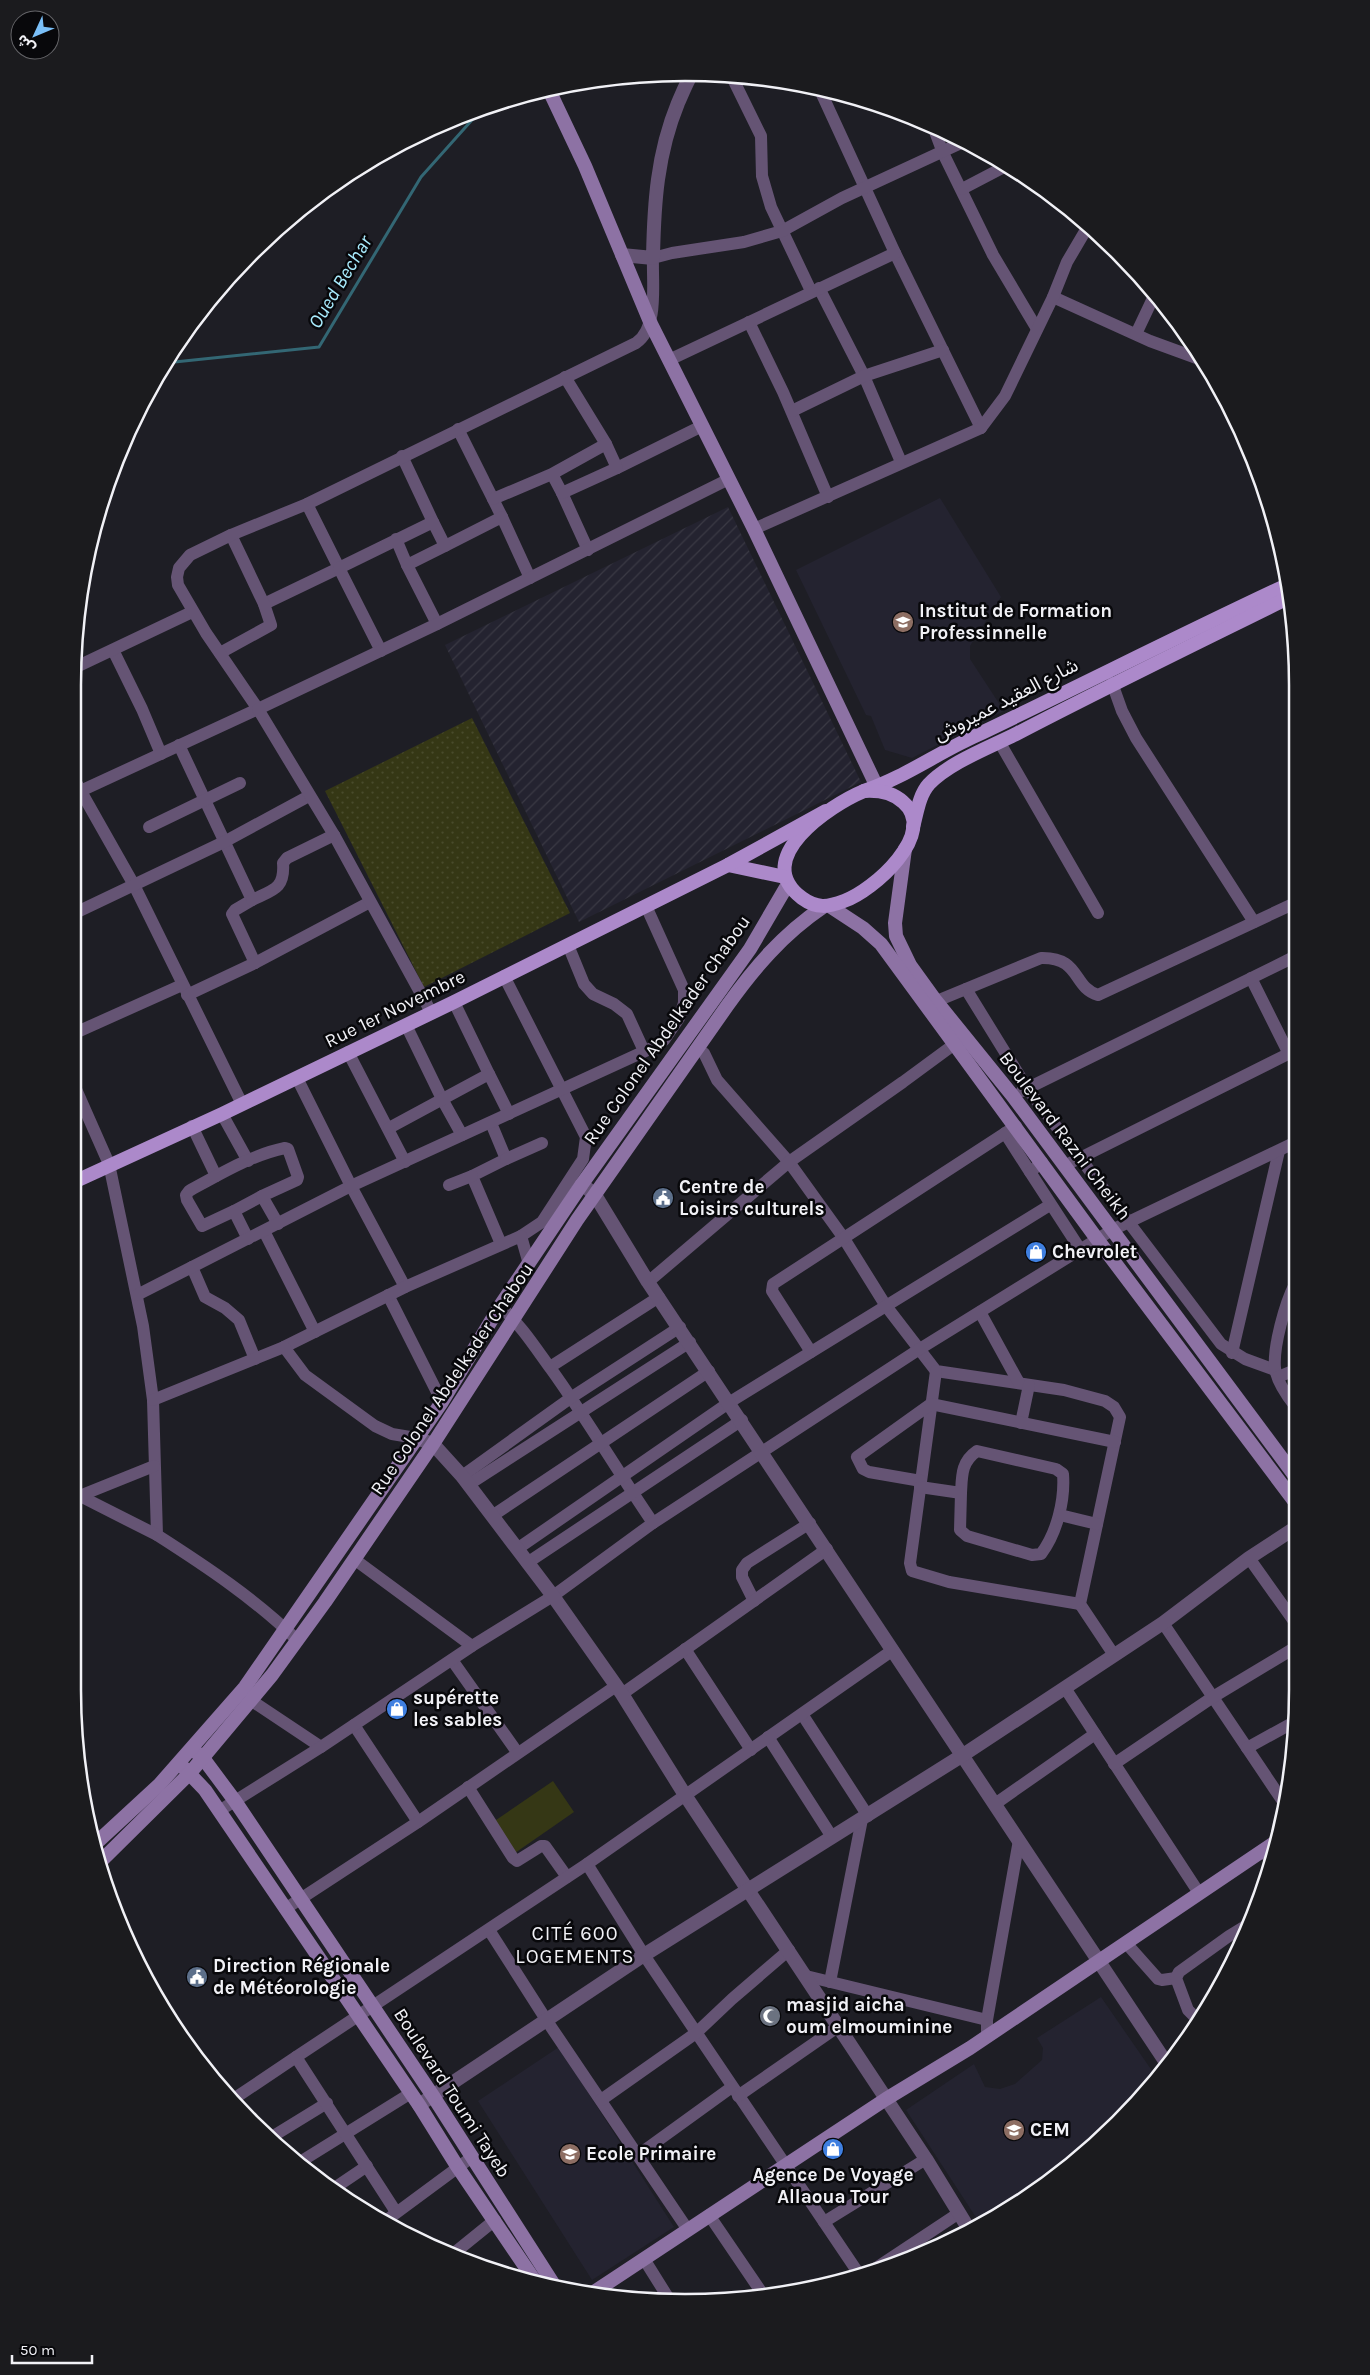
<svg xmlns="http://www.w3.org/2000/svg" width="1370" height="2375" font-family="Karla,'Noto Sans Arabic',sans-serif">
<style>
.industrial{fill:url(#industrial-furrows)}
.built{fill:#242330}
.grass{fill:url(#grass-dots)}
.garden{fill:#353715}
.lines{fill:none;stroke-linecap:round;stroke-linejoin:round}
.stream{stroke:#336774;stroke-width:3}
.minor{stroke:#655474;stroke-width:12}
.tertiary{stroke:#655474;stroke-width:14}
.secondary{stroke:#8d72a4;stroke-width:14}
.primary{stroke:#ac89ca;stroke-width:14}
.labels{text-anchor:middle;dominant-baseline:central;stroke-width:5;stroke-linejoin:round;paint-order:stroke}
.poi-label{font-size:19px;font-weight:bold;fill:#f1f1f6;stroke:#08080b;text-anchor:start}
.street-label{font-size:19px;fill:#f1f1f6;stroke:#08080b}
.water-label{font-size:20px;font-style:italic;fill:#a9ecfe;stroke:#08080b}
.neighbourhood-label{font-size:20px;letter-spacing:1px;fill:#f1f1f6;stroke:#08080b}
.rim{fill:none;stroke:#f1f1f6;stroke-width:2.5}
</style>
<defs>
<pattern id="industrial-furrows" width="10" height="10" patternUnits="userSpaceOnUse" patternTransform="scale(1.25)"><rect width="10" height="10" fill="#242330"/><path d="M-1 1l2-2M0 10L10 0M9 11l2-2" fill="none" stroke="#3a3944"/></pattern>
<pattern id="grass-dots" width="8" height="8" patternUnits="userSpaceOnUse" patternTransform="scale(1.25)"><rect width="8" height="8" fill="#353715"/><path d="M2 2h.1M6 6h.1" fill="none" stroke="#494b2c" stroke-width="1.8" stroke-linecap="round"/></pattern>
</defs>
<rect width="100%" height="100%" fill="#1e1e25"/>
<path class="industrial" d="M728 507 861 782 579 922 445 645Z"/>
<g class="built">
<path d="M940 498 1001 597 970 646V659L1004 711 912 758 885 750 871 716 866 715 796 570Z"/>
<path d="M1101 1997 1157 2078 1146 2094 1089 2151 992 2220 981 2225 906 2110 974 2064 985 2087 1000 2089 1015 2084 1042 2060 1043 2048 1037 2038Z"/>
<path d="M559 2047 674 2227 592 2280 478 2101Z"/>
</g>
<path class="grass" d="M472 718 570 913 424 987 325 791Z"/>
<path class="garden" d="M553 1781 574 1812 515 1853 493 1822Z"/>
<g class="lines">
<path class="stream" d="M165 363 319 347 421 177 480 111"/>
<g class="minor">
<path d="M732 77 761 136 762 176 771 207 811 291"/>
<path d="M934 129 943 153 993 255 1037 329"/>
<path d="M962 189 1006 166"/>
<path d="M895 253 981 428"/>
<path d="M819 288 864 376 901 462"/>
<path d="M1053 297 1150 341 1202 360"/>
<path d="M749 322 783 392 828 497"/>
<path d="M1136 334 1154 296"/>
<path d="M669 360 895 253 820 90"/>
<path d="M565 377 606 444"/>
<path d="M792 411 864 376 943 350"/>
<path d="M458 429 502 517"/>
<path d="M402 456 433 522"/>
<path d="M617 468 702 426"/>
<path d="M562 493 588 550"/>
<path d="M493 499 552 474 606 444 617 468 562 493 552 474"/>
<path d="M754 529 981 428 1005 396 1053 297 1067 262 1087 228"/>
<path d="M445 546 502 517 530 578"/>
<path d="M407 565 437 624"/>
<path d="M264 604 339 568 307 504"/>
<path d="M113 650 142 709 161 754"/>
<path d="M381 651 339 568 433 522 445 546 407 565 396 539"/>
<path d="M220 653 271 625 264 604 231 535"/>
<path d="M74 668 192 612"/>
<path d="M1112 683 1122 711 1136 738 1254 922"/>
<path d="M1000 743 1098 913"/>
<path d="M179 745 252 900 235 910 232 914 255 963"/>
<path d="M74 779 134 885 242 1104"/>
<path d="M74 794 258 709 206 633 178 585 177 577 179 568 190 555 231 535 307 504 636 343C659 327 652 284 653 258L672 253 744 242 782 231 842 198 963 142"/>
<path d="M149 827 240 783"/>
<path d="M252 900C273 890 285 889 283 863L287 858 334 835"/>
<path d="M75 913 224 842 309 796"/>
<path d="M568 945 584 984 593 994 614 1004 627 1014 644 1051"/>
<path d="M504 976 586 1137 583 1159 542 1222 521 1236"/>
<path d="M1251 978 1289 1054"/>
<path d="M966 989 1027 1088 1221 1344 1245 1359 1275 1370"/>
<path d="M187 995 255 963 370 902"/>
<path d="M454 1002 489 1074"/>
<path d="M927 1005 1041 958C1081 957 1072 987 1098 995L1293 904"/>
<path d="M431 1012 334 835 258 709 437 624 729 479"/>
<path d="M406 1025 442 1099 462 1135"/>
<path d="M75 1033 182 985"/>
<path d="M696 1049 704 1053 717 1080 789 1162 843 1237 886 1306 936 1371 1064 1390 1105 1401 1114 1407 1120 1417 1080 1604 1114 1655"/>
<path d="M348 1052 405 1162"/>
<path d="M297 1078 351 1186 405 1287"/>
<path d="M75 1087 109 1164 143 1326 153 1400 157 1535C207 1567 255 1599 297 1640"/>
<path d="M1022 1091 1294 957"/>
<path d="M222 1114 248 1161"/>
<path d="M491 1123 506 1159 472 1176 501 1244"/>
<path d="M192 1126 216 1176"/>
<path d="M389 1128 489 1074 509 1114"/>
<path d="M1005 1133 1030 1172"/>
<path d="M506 1159 542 1143"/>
<path d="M1042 1162 1030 1172 1080 1249"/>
<path d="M1064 1166 1294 1051"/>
<path d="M449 1185 472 1176"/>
<path d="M234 1211 262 1196"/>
<path d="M264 1231 315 1332"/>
<path d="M248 1239 234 1211 202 1226 187 1200 186 1195 189 1191C218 1175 251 1155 285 1148L288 1149 298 1177 297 1180 262 1196 278 1224"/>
<path d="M192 1267 205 1297 225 1308 239 1320 255 1359"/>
<path d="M648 1282 789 1162 903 1082 956 1043"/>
<path d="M1295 1284C1285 1303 1273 1347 1275 1368 1277 1382 1287 1396 1295 1406"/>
<path d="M137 1295 351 1186 654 1047 664 1040 679 1018 684 1003V990L646 906"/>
<path d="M388 1295 442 1402"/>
<path d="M500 1306C521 1325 535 1347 551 1369 587 1419 618 1472 653 1523"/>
<path d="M980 1312 1019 1383"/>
<path d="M284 1347 405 1287 521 1236 529 1264"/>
<path d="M811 1352 772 1291 773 1284 1016 1126"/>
<path d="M1232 1353 1279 1151"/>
<path d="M550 1367 659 1297"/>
<path d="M936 1371 910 1563 912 1571 949 1582 1080 1604"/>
<path d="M1278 1377 1295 1370"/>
<path d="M153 1400 284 1347 305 1375 375 1426 392 1434 416 1438"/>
<path d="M1021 1423 1029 1385"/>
<path d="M462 1476 572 1397 680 1327"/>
<path d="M921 1481 869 1472 863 1469 857 1457 931 1404 1115 1442"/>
<path d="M468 1485 690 1342"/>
<path d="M920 1487 961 1493 960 1530 967 1536 1032 1555 1041 1554C1057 1533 1065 1500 1063 1474L1056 1469 977 1451C961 1462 962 1476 961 1493"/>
<path d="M80 1496 157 1535"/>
<path d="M77 1497 154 1466"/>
<path d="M1060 1515 1097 1524"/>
<path d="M492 1516 709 1371"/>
<path d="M517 1549 730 1402 1050 1205"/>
<path d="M1249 1558 1296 1624"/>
<path d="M354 1559 472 1646"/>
<path d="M527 1563 742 1420"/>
<path d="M754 1601 742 1577V1570L747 1563 810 1523"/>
<path d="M1163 1623 1282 1800"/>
<path d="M685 1649 751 1750"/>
<path d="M452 1660 517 1752"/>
<path d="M1065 1688 1199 1893"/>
<path d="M622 1694 827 1549"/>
<path d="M252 1701 321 1747"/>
<path d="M802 1714 868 1816"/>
<path d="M354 1725 418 1822"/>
<path d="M768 1737 832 1837"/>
<path d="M1247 1748 1296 1721"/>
<path d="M1114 1764 1213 1697 1296 1647"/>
<path d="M468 1787 513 1858 517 1861 541 1846H545L567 1877"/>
<path d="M995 1804 1095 1734"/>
<path d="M219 1811 321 1747 472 1646 553 1596 653 1523 918 1350 1112 1230 1294 1143"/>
<path d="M1264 1850 1270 1861"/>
<path d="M587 1864 644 1955 859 2274"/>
<path d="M285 1909 418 1822 616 1686"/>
<path d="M489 1930 547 2021 688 2230"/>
<path d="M1126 1943 1158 1979 1162 1980 1176 1978"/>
<path d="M806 1976 987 2020"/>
<path d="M830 1982 862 1819"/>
<path d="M1198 2020 1188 2010 1176 1978 1179 1972 1229 1936 1247 1925"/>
<path d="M987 2037V2020L1019 1840"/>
<path d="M738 2096 839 2026"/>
<path d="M232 2100 296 2057"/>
<path d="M601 2100 696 2033 732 1999 789 1950"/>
<path d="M270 2138 327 2103"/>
<path d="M638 2155 732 2087"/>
<path d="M300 2162 411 2093"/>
<path d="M333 2189 367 2166"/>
<path d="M396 2212 296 2057 587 1864 893 1650"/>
<path d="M709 2215 764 2296"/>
<path d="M384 2222 472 2157"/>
<path d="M824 2222 926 2159"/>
<path d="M453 2254 495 2220"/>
<path d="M644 2259 669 2299"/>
<path d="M873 2270 959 2213"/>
</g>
<g class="tertiary">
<path d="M622 255 653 258C654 204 657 154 678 103 682 94 686 84 691 75"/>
<path d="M582 1184 595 1195 648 1282 1167 2064"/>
<path d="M416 1438 433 1444 462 1476 553 1596 622 1694 685 1795 926 2159 970 2231"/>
<path d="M419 2105 644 1955 963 1755 1163 1623 1249 1558 1295 1528"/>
</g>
<g class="secondary">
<path d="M549 90 585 166 651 324 754 529 877 787 886 792"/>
<path d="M905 849 895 923 896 936 910 965 936 1001 1012 1095 1295 1476"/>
<path d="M831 907 863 928 881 944 1097 1239 1295 1502"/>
<path d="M197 1753 203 1758 235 1801 433 2096 556 2288"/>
<path d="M183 1767 205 1790 419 2105 457 2166 537 2284"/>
<path d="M95 1844 159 1785 245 1687 442 1402 500 1306 582 1184 750 949 788 884"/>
<path d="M99 1863 190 1773 272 1675 325 1602 433 1444 577 1220 727 1006C754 968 783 934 823 907"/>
<path d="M591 2294 886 2099 970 2048 1274 1843"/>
</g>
<g class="primary">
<path d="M864 791C903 778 936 754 973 737 1078 687 1182 634 1287 585"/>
<path d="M864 791C879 790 892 792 903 802 939 833 873 891 844 901 828 907 817 909 802 898 749 859 830 805 864 791Z"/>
<path d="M913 827C917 813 919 795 929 784 950 762 991 747 1018 733 1108 686 1199 642 1290 597"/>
<path d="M728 865 785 877"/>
<path d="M76 1181 222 1114 454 1002 728 865 826 811"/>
</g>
</g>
<defs>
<g id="university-disc" transform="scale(1.125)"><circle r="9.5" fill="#8d6e63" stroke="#08080b"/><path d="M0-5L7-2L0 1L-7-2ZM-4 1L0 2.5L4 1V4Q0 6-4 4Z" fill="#fff"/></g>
<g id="civic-disc" transform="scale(1.125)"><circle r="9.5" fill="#5c6f8a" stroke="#08080b"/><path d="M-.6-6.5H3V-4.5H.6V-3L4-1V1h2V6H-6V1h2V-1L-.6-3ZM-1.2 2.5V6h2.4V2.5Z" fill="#fff"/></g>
<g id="shop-disc" transform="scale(1.125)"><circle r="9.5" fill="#3f7fe0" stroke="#08080b"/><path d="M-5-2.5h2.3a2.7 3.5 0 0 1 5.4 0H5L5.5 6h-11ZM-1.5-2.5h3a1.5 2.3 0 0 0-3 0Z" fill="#fff"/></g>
<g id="mosque-disc" transform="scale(1.125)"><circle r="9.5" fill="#6b7280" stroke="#08080b"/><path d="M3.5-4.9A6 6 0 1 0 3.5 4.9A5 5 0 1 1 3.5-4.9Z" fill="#fff"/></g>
<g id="school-disc" transform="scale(1.125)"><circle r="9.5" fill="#8d6e63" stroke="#08080b"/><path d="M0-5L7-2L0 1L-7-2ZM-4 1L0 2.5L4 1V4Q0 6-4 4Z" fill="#fff"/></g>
</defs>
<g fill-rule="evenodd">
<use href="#university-disc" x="903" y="622"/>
<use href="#civic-disc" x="663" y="1198"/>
<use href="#shop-disc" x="1036" y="1252"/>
<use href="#shop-disc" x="397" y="1709"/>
<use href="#civic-disc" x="197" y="1977"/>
<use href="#mosque-disc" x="770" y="2016"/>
<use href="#school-disc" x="1014" y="2130"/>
<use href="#shop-disc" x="833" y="2149"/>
<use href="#school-disc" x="570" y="2154"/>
</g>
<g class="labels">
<g class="poi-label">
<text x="919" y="611">Institut de Formation<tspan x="919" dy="22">Professinnelle</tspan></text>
<text x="679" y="1187">Centre de<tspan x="679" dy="22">Loisirs culturels</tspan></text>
<text x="1052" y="1252">Chevrolet</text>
<text x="413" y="1698">supérette<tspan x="413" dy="22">les sables</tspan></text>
<text x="213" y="1966">Direction Régionale<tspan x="213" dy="22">de Météorologie</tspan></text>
<text x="786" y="2005">masjid aicha<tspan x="786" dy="22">oum elmouminine</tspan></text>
<text x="1030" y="2130">CEM</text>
<text x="586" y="2154">Ecole Primaire</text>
<text x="833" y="2175" text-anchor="middle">Agence De Voyage<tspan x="833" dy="22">Allaoua Tour</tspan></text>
</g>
<g class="street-label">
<text transform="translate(1006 700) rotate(-27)">شارع العقيد عميروش</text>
<text transform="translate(395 1009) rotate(-26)">Rue 1er Novembre</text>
<text transform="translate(667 1030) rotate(-55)">Rue Colonel Abdelkader Chabou</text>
<text transform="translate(1065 1136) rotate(53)">Boulevard Razni Cheikh</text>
<text transform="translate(452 1379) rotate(-56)">Rue Colonel Abdelkader Chabou</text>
<text transform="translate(452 2093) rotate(57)">Boulevard Toumi Tayeb</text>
</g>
<g class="water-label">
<text transform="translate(340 282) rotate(-59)">Oued Bechar</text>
</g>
<g class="neighbourhood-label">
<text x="575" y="1933">CITÉ 600<tspan x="575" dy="23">LOGEMENTS</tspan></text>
</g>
</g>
<path d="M0 0H1370V2375H0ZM685 81H685A604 604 0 0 1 1289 685V1690A604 604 0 0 1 685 2294H685A604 604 0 0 1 81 1690V685A604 604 0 0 1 685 81Z" fill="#1b1b1e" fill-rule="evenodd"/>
<path class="rim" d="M685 81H685A604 604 0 0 1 1289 685V1690A604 604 0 0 1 685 2294H685A604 604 0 0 1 81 1690V685A604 604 0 0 1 685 81Z"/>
<g transform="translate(35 35) rotate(226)"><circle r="24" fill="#08080b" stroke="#656569"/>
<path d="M0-4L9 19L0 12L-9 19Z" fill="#7abff8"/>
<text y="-8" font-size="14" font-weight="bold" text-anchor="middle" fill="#f1f1f6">ش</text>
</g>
<path d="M12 2355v8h80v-8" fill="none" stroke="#f1f1f6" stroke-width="2.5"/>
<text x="20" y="2355" font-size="15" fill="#f1f1f6" stroke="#08080b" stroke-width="4" paint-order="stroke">50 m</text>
</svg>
